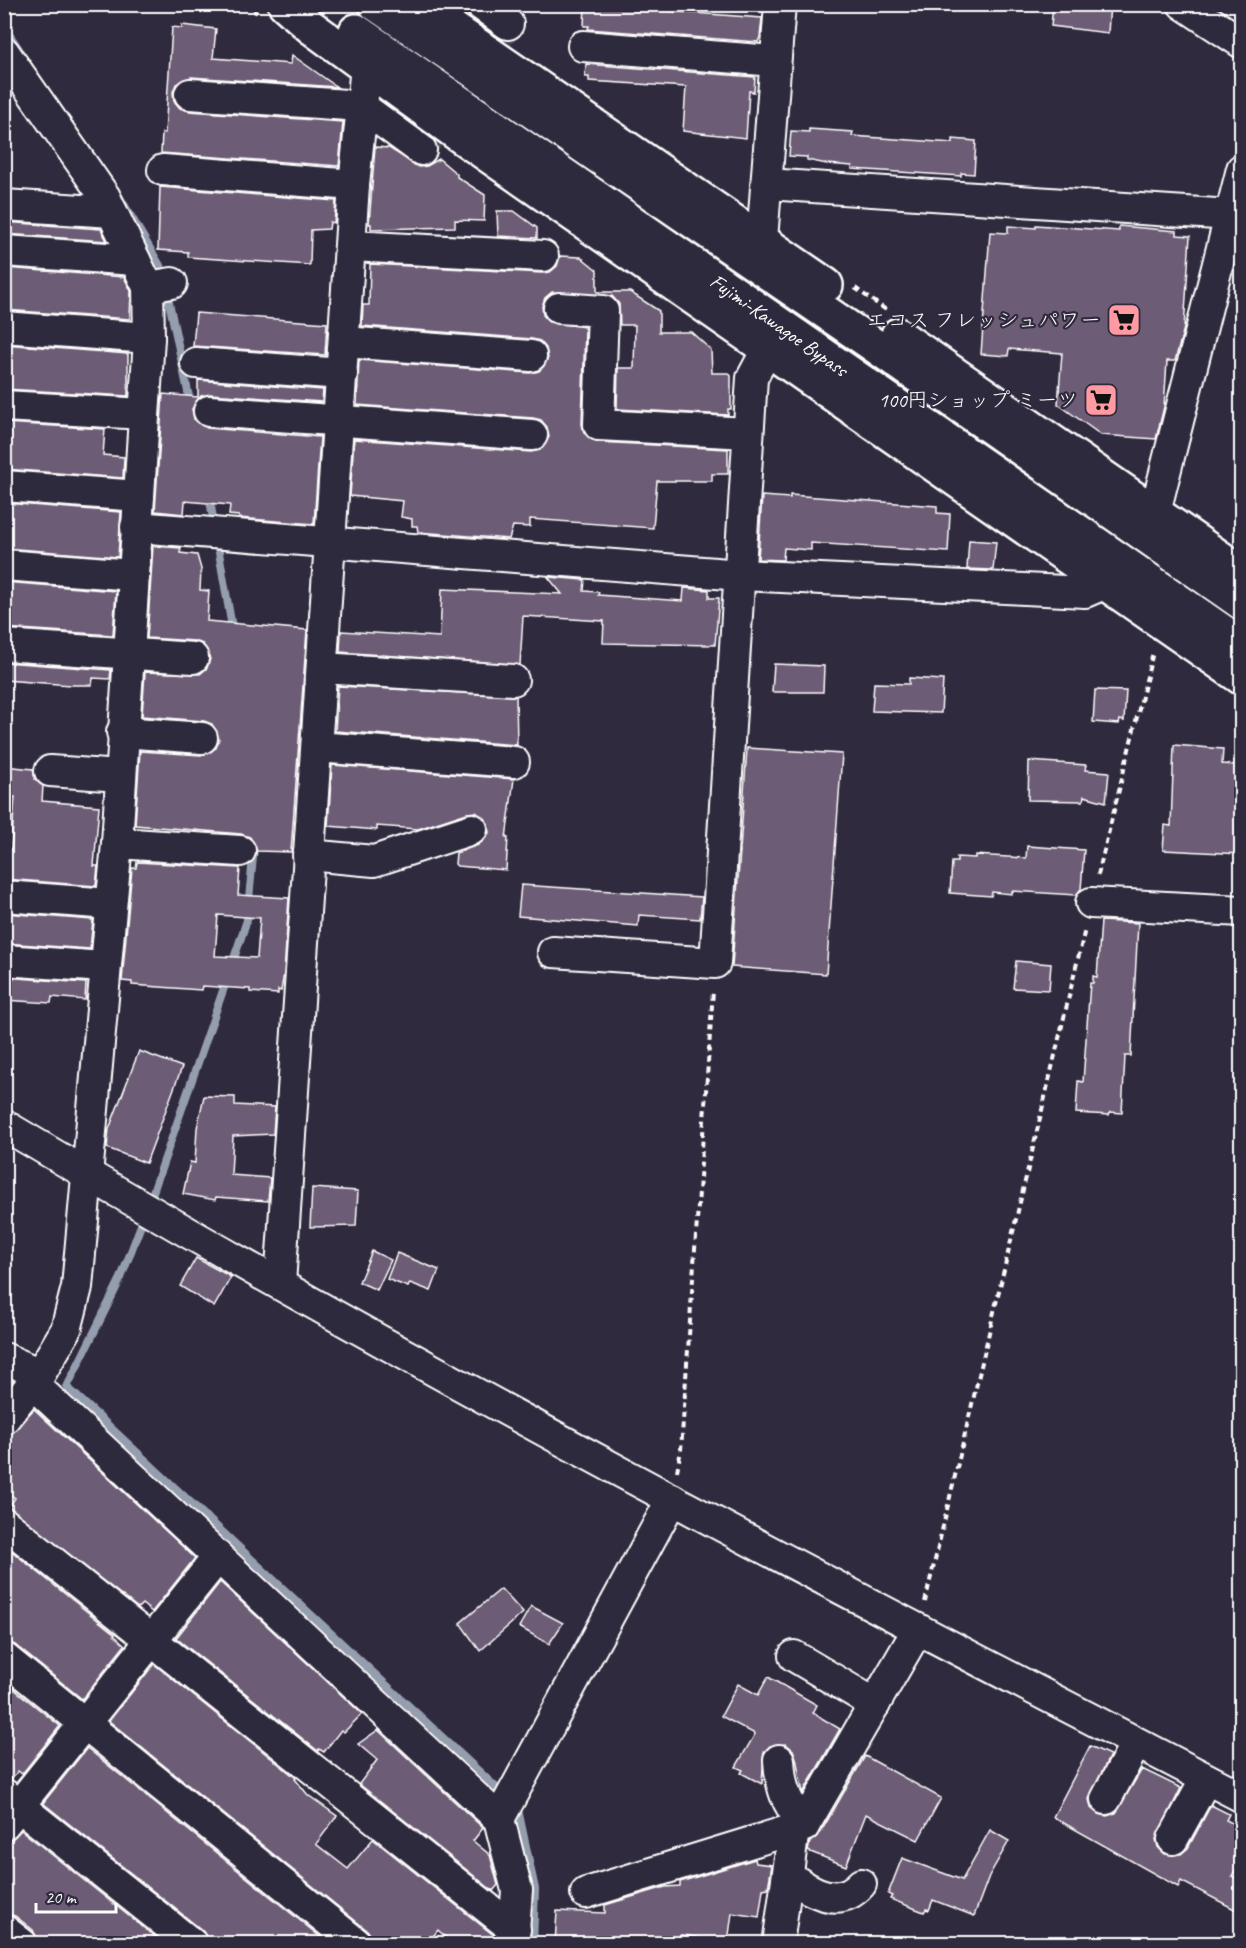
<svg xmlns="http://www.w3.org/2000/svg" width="1246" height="1948" font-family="Caveat,'Klee One',sans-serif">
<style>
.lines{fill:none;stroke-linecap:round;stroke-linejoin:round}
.stream{stroke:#959eae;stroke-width:8}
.building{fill:#6d5b75;stroke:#fff;stroke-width:1.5;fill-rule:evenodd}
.minor-tunnel{stroke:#443f50;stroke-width:30;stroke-dasharray:30 15;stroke-linecap:butt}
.minor-casing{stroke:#fff;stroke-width:34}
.highway-casing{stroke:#fff;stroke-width:38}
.path{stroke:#fff;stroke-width:4;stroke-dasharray:6 4.5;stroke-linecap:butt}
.minor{stroke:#2f2a3d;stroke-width:30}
.highway{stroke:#2f2a3d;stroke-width:33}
.labels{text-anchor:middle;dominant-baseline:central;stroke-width:4.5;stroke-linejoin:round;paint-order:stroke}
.poi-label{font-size:21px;fill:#fff;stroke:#2f2a3d;text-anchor:end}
.street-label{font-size:21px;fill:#fff;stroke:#2f2a3d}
</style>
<rect width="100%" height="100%" fill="#2f2a3d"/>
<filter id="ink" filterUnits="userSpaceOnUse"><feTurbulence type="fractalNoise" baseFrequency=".0167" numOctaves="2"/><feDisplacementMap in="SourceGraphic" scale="12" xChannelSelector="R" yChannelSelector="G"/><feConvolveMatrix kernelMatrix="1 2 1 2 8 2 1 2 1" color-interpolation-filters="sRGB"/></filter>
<g filter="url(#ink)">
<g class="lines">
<g class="stream">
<path d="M4 27 19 49"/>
<path d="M118 194 162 269 191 406"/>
<path d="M209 495 233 633"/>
<path d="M231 967 247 920 255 836"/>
<path d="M152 1195 227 979"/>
<path d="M141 1225 121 1278 67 1387 501 1792"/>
<path d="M519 1814 535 1889 533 1944"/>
</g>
</g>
<g class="building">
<path d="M1053 4H1110L1108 33 1051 26Z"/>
<path d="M585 5 762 18 760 37 758 42 588 29 589 26H584Z"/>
<path d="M182 25 216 29 213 58 291 64 292 55 337 87 191 77 176 84 173 92 174 101 180 108 189 111 343 122 339 166 161 153 162 133H165L172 27 182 28Z"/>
<path d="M586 64 755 77 754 92 749 91 746 138 683 131 686 87 589 81V77H585Z"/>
<path d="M809 129 853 132 852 136 953 143V139L976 141 974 174 961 173V176L852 169V166L827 164 807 160V157L789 156 791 131 809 132Z"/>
<path d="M375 147 389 148 419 167 427 166 439 159 457 174V177L485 195 484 221 455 220V227L371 229V224H369Z"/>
<path d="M160 187 336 201 334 223 330 222 329 229 311 230 310 265 188 257V252L158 250Z"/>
<path d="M497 211H514L537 228V238L498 236Z"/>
<path d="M4 222 101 229 107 241 4 234Z"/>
<path d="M1036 225 1119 231V226L1177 231V235L1190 236 1184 328 1175 361H1167L1164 407 1156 439 1101 435 1058 404 1062 353 1009 349 1008 356 981 354 990 232 1008 233V226L1036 228Z"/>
<path d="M560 256 581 257 597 270V292H630L659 311V332H691L711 350 712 373H729L731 376V409H728V415L617 409 618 368H634L635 325H620L619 304 612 296 552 292 545 298 542 306 543 315 549 322 585 327 582 424 584 433 598 442 728 449V474H712V481H657L653 528 530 519V527L513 526 509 539 418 532 417 526H412V519L401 517 403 501 350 496 354 439 531 452 540 450 549 437 547 427 541 420 533 418 357 405 359 360 530 373 539 371 548 358 546 348 540 341 532 339 362 326 363 305H369L370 264 542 273 550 272 557 266Z"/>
<path d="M5 268 124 277 131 291 130 319 4 310Z"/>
<path d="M196 313 327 323 325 355 193 346Z"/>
<path d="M4 344 128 354V396L4 389Z"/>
<path d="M198 380 323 390 322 402 210 394 201 396 192 409 194 419 207 428 320 437 314 524 239 518V516L229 515 230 505 185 501 184 514 155 511 163 394 198 397Z"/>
<path d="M4 423 105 429 103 455 124 457 123 478 4 469Z"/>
<path d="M790 495 937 506V513L950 514 948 552 811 543V550L784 548 783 560 758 559 762 496 790 498Z"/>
<path d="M4 503 121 512 118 557 4 548Z"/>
<path d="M969 540 996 542 993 570 967 569Z"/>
<path d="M153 546 181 548 180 553 197 555 201 569 200 590 209 591 207 621 307 630 291 852 257 851 250 837 241 834 135 825 140 751 201 755 216 748 219 739 212 724 204 721 142 716 145 672 200 674 207 668 210 659 203 644 195 641 147 638Z"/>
<path d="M548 577 585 580 584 591 599 592 598 595 683 601 684 588 709 590V598H719L715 645 603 643 604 621 523 616 520 665 340 652 341 631 440 637 442 589 562 594Z"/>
<path d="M4 582 116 591 113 635 4 628Z"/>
<path d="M4 662 111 670 110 679 93 678 92 685H71L4 680Z"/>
<path d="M774 664 824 666 823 692H772Z"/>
<path d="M909 678 943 680 941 713 872 711 874 683 909 684Z"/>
<path d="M338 686 516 696 517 745 335 731Z"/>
<path d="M1095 690 1126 691 1124 721 1120 720 1119 724 1093 722Z"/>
<path d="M1174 745 1223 749 1222 764 1236 765 1235 781H1239L1236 828H1242V854L1163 850 1165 825 1171 826Z"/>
<path d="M747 748 842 754 826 974 732 967Z"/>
<path d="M1029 761 1086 765 1085 770 1109 772 1106 802 1084 796 1083 801 1028 800Z"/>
<path d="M332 765 514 779 506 838H508L506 870 457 866 455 864 456 853 478 845 489 833 488 823 476 812 467 813 418 829 377 826V830L328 826Z"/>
<path d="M4 766 33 769 35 779 43 786 42 801 99 806 94 866H98L96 886 4 879V848L11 849 15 797 4 796Z"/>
<path d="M1027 846 1084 850 1081 889 1076 895 1012 891V894L992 892 991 896 950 893 952 862H957V857L975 858V855L1026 858Z"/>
<path d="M137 862 240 868 238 895 289 898 284 973 281 991 278 990V994L250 992V989L202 986 201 990 132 985V982L122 981 132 868H136ZM218 915 260 918 257 958 215 956Z"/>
<path d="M521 885 702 897 700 919 639 915 638 926 518 916Z"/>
<path d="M4 913 93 920 90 949 4 943Z"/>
<path d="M1101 921 1138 923 1131 1056H1125L1122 1113 1110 1112 1109 1115 1076 1113 1078 1081 1083 1082 1090 983H1093V976L1097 977Z"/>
<path d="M1016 961 1051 964 1049 990 1013 988Z"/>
<path d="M4 977 86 983 85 1000 52 997 51 1003 4 1000Z"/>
<path d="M139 1051 182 1067 146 1163 107 1148 109 1129Z"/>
<path d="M204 1096 235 1097V1105L275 1107 273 1134 233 1136 231 1175 270 1178 268 1201 216 1197 215 1200 183 1194 190 1162 195 1163 197 1128Z"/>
<path d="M312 1188 358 1191 356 1226 310 1227Z"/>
<path d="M372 1251 391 1260 377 1290 359 1282Z"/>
<path d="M397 1253 439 1270 431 1291 410 1283 408 1287 387 1279Z"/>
<path d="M196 1258 231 1277 214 1307 180 1286Z"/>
<path d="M34 1409 195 1558 152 1612 142 1604 138 1608 9 1507 15 1498 4 1490V1441Z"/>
<path d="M4 1545 115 1634 114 1635 125 1645 82 1699 15 1645 4 1641Z"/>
<path d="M220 1582 362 1714 344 1732 341 1730 324 1752 319 1749 318 1751 176 1638Z"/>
<path d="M501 1589 523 1613 480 1651 460 1623Z"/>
<path d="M531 1606 563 1623 549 1644 519 1627Z"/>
<path d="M154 1664 296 1778 295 1779 308 1795 337 1816 316 1844 348 1869 373 1839 496 1937V1944H453L438 1930 427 1944H374L368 1931 109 1721Z"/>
<path d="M768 1677 817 1705 813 1713 840 1729 803 1793 796 1758 793 1750 786 1744 770 1746 764 1752 762 1784 741 1773 743 1770 736 1767 755 1734 721 1716 738 1684 758 1695Z"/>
<path d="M4 1681 60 1726 22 1774 18 1771 11 1779 4 1777Z"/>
<path d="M378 1730 483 1828 473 1841 490 1855 498 1885 493 1891 359 1784 377 1760 358 1744Z"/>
<path d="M1090 1746 1110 1755 1089 1799 1091 1808 1098 1814 1107 1816 1116 1813 1142 1769 1181 1788 1156 1839 1158 1847 1165 1854H1181L1188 1848 1211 1805 1229 1814 1226 1820 1242 1828V1859L1232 1876 1242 1881V1913L1181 1881 1178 1887 1053 1817Z"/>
<path d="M87 1748 329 1944H209L203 1931 43 1803Z"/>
<path d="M865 1756 941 1798 918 1840 866 1814 846 1866 808 1851 810 1842 819 1835Z"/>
<path d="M21 1830 164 1944H108L97 1935 90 1944H39L33 1930 15 1916 4 1913V1841L11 1840Z"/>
<path d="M990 1830 1009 1841 989 1876 974 1916 933 1900 929 1910 926 1909 924 1912 890 1899 892 1896 888 1894 902 1858 962 1880Z"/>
<path d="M755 1859 756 1863 772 1865 768 1888 763 1889 759 1917 732 1913 728 1942 681 1935 682 1944H555L557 1911 605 1913V1905L665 1887 680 1886V1882Z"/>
</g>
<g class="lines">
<path class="minor-tunnel" d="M421 150 508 24"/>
<g class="minor-casing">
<g id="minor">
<path d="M480 4 508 24"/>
<path d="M1183 4 1242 43"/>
<path d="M583 46 775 61"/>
<path d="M4 52 105 197 112 212"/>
<path d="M190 94 361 106 421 150"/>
<path d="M163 170 354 185"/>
<path d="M767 184 1231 215"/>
<path d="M4 205 112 212 148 287 149 338 117 843 77 1287 66 1330 40 1374 4 1419"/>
<path d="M762 240 780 4"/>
<path d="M351 246 543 256"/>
<path d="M4 251 135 260"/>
<path d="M148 287 172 283"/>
<path d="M559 308 603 311 599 425 748 433"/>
<path d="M4 327 149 338"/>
<path d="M344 342 531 356"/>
<path d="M196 363 342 374"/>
<path d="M4 406 144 414"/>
<path d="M209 411 532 435"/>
<path d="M4 486 139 496"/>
<path d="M1155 512 1242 169"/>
<path d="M136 527 741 575 1085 592 1106 583"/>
<path d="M4 565 133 575"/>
<path d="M4 645 193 658"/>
<path d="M322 668 513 680"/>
<path d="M122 732 202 738"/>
<path d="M317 747 514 762"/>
<path d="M50 771 120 776"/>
<path d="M117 843 240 851"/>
<path d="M308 855 374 861 472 829"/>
<path d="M4 896 110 904"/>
<path d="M1091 903 1242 911"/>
<path d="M553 952 715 963 752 378 768 348"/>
<path d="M4 960 104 967"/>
<path d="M4 1125C407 1365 825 1582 1242 1797"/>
<path d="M280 1284 354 185 366 66"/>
<path d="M4 1358 40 1374"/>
<path d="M32 1383 499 1819 517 1890 513 1944"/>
<path d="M4 1523 515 1930"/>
<path d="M794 1656 875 1704"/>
<path d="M4 1658 357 1944"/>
<path d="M779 1760C781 1791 786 1801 804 1826"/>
<path d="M4 1794 192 1944"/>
<path d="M1106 1799 1136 1743"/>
<path d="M499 1819 672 1499"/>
<path d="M4 1824 218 1557"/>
<path d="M1173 1839 1206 1779"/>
<path d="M788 1875C810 1892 839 1909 861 1884"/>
<path d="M586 1893 804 1826 918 1629"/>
<path d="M4 1930 22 1944"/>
<path d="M778 1944 794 1829"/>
</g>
</g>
<g class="highway-casing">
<g id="highway">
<path d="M285 4 311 27 459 135 1242 678"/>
<path d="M376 4 878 348 1242 603"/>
<path d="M417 4 826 285"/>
<path d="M356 31 1242 645"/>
<path d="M898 335 1242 573"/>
</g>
</g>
<g class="path">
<path d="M245 4 257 13"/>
<path d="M855 288 886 310"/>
<path d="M1098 875 1153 652"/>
<path d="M677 1471 681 1450 713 991"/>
<path d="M925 1602 1085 929"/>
</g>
<use href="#minor" class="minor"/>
<use href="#highway" class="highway"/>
</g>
</g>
<defs>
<g id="supermarket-square" transform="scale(1.725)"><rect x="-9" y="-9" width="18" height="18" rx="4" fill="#ff9aa2" stroke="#2f2a3d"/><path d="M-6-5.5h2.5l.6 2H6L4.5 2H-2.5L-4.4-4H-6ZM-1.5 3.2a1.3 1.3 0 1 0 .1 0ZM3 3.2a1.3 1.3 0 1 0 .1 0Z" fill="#111"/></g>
</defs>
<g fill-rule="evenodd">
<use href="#supermarket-square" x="1124" y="320"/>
<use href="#supermarket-square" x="1101" y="400"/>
</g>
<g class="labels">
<g class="poi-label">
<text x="1101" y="320">エコス フレッシュパワー</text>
<text x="1078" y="400">100円ショップ ミーツ</text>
</g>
<g class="street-label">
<text transform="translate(779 325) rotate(35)">Fujimi-Kawagoe Bypass</text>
</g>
</g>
<rect width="1246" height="1948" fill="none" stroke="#2f2a3d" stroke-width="24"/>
<rect x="12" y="12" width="1222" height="1924" fill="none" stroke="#fff" stroke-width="2" filter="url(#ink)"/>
<path d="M36 1903v9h80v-9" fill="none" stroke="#ffffff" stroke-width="3"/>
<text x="45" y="1903" font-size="18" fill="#ffffff" stroke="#2f2a3d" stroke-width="4.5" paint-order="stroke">20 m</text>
</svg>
